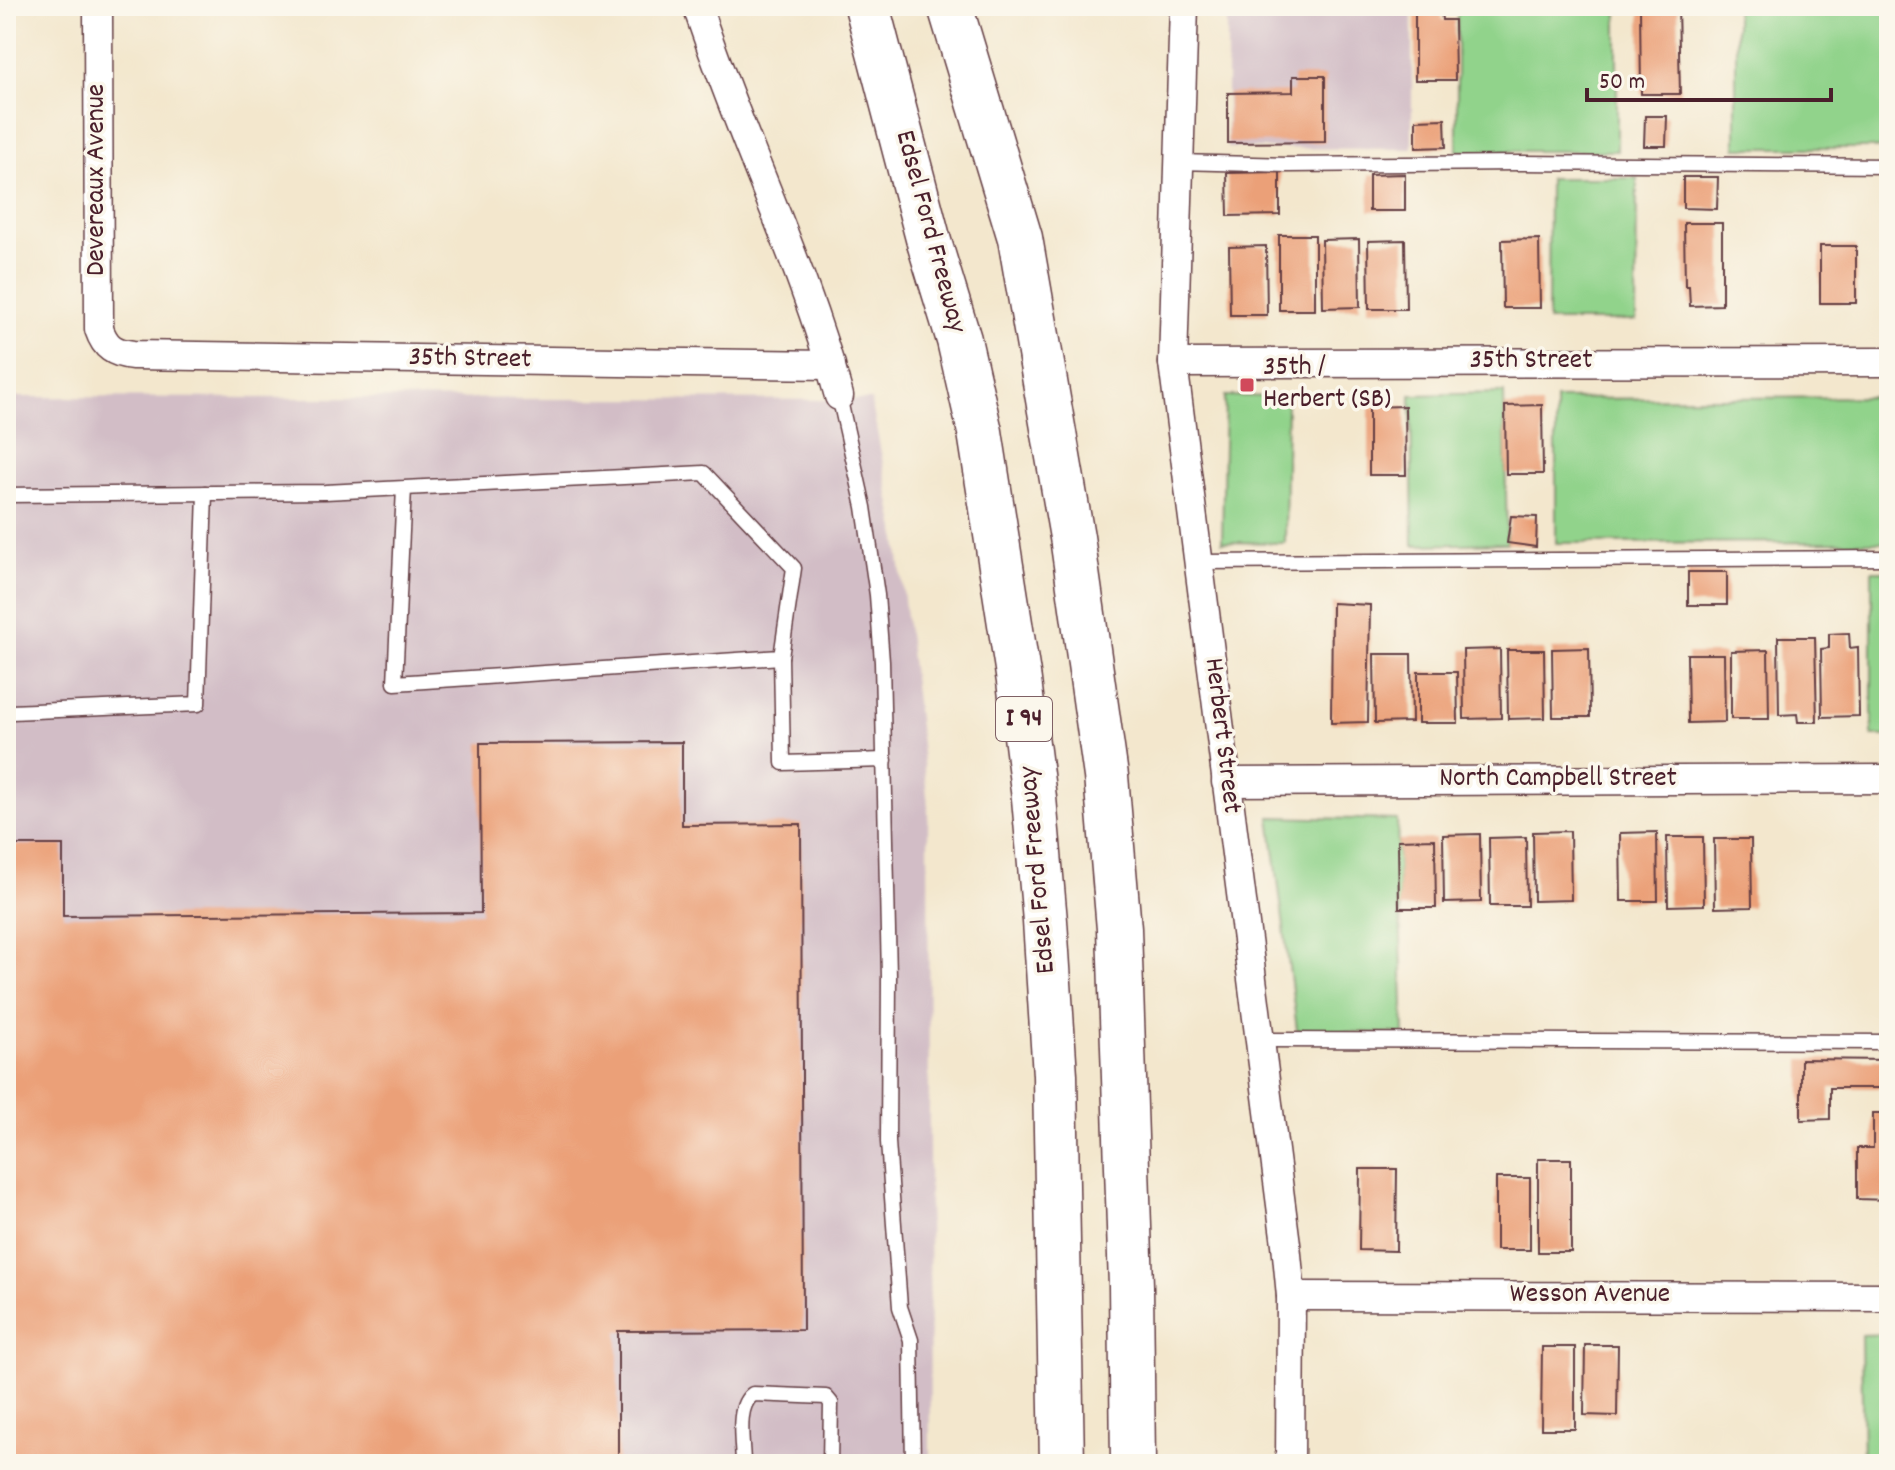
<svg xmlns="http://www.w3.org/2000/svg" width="1895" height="1470" font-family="Dekko,sans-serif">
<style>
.industrial{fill:#d2bdc6}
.green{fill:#91d38b;stroke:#6e795b;stroke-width:2}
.building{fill:#eba078}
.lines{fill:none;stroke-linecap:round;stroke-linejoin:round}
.service-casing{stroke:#633d43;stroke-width:17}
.minor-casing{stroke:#633d43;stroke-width:31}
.motorway-casing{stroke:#633d43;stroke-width:47}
.service{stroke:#fff;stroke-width:14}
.minor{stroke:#fff;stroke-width:28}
.motorway{stroke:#fff;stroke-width:44}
.poi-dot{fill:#d1495b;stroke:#fbf7ec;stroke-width:3}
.labels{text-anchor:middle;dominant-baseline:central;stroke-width:7;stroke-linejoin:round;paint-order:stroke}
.shield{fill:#fbf7ec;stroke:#7f6065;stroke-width:2}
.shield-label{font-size:26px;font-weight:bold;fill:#4a1f2b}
.street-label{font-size:28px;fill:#4a1f2b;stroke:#fbf7ec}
.poi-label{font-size:28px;fill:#4a1f2b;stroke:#fbf7ec;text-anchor:start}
</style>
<rect width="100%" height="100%" fill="#fbf7ec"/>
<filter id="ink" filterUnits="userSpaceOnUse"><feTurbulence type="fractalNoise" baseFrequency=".0125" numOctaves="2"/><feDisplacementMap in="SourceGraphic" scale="16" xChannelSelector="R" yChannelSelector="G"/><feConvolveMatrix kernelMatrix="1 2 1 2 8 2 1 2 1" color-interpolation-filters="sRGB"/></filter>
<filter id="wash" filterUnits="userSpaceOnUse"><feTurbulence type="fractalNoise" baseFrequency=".006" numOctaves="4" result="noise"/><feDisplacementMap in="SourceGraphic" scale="32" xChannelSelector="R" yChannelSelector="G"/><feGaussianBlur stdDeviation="1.8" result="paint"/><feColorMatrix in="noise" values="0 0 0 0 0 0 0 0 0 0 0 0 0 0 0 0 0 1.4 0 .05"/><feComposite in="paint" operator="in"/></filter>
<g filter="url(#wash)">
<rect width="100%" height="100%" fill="#f3e7cd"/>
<g class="industrial">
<path d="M1227 6H1412V149L1227 148Z"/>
<path d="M6 397 871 400 896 531 928 804 930 1464H6Z"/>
</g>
<g class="green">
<rect x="1457" y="6" width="160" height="145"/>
<rect x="1736" y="6" width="153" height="142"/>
<path d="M1549 178H1637L1636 321H1548Z"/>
<path d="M1504 393 1507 543 1413 545 1411 395Z"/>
<path d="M1225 396 1287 397 1285 543 1222 542Z"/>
<path d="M1889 397V542L1556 543V399Z"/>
<rect x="1872" y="571" width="17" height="165"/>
<path d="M1270 817 1397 820 1404 1034 1297 1030Z"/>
<path d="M1889 1334V1464H1863L1861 1335Z"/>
</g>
<g id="blocks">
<g class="building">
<path d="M1640 6H1678L1680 94H1641Z"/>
<path d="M1415 12H1441L1442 20H1454L1455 80H1415Z"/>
<path d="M1293 76H1325V142L1228 143V93L1293 92Z"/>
<path d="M1645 116H1667L1666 146H1644Z"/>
<path d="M1445 119 1446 147 1416 148V120Z"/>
<path d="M1280 172V215L1228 216 1227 173Z"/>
<path d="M1405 174V211H1369V175Z"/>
<path d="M1683 177H1718L1717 209 1683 208Z"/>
<path d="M1684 223H1722V305L1690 306 1689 286H1685Z"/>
<rect x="1279" y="235" width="36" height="75"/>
<path d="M1359 239 1360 307 1323 308 1322 240Z"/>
<path d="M1539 239 1540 308H1503L1502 240Z"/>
<path d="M1405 240 1406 309H1369L1368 241Z"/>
<path d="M1266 246 1267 315H1230L1229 247Z"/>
<rect x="1820" y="246" width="36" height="57"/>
<path d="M1542 405 1543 474H1506L1505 406Z"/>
<path d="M1405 406 1406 475H1369V407Z"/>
<path d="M1511 516 1537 517 1536 547 1507 543Z"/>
<rect x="1688" y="572" width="39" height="33"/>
<path d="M1332 603 1370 605 1368 722 1331 723Z"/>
<path d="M1849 633 1850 648 1858 647 1859 716 1822 717 1821 649 1829 648V634Z"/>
<path d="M1778 637H1815L1817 722H1798L1797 714 1779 715Z"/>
<path d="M1589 648 1590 717H1553L1552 649Z"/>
<path d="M1500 649 1501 718 1464 719 1463 650Z"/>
<path d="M1507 650H1544L1545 718 1508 719Z"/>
<path d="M1768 650 1769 719H1731V651Z"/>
<path d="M1374 654H1411L1412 722 1375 723Z"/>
<path d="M1687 654H1724L1725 722 1688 723Z"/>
<path d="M1418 672H1457L1458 723H1418Z"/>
<path d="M682 742V825L801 824 803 1330 618 1331V1464H6V845H63V916L481 913 480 743Z"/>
<path d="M1570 831 1571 900 1534 901 1533 832Z"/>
<path d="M1657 832 1658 901H1621L1620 833Z"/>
<path d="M1480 834 1481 902 1444 903 1443 835Z"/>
<path d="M1526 837 1527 906H1490L1489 838Z"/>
<path d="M1667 837H1703L1704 905 1668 906Z"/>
<path d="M1435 839 1436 908H1399L1398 840Z"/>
<path d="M1714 839H1751L1752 907 1715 908Z"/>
<path d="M1801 1059 1889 1060V1088H1830V1119L1801 1120Z"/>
<path d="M1873 1113H1889V1200L1857 1199V1148H1873Z"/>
<rect x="1538" y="1159" width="33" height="93"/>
<path d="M1360 1169H1397L1396 1251 1359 1250Z"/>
<rect x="1496" y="1178" width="34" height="72"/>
<path d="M1585 1345H1618L1617 1416 1584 1415Z"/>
<path d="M1542 1347H1575V1429H1541Z"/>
</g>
</g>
</g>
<g filter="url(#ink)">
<use href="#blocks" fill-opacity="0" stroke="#633d43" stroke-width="2"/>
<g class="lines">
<g class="service-casing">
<g id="service">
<path d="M1179 162 1287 165 1520 163 1889 166"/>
<path d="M839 396 864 507 877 595 882 662 889 977 888 1142 900 1307 911 1340 913 1464"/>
<path d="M6 495 325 492 704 473 794 568 781 657 395 683 404 488"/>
<path d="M1198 562 1889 558"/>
<path d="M781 657 783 763 885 760"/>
<path d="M11 712 198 704 205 493"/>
<path d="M1260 1040 1889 1042"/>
<path d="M743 1464C743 1443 735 1407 753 1394L826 1397 831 1403 830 1464"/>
</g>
</g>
<g class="minor-casing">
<g id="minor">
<path d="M98 6 99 329C105 347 114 353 133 355L831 365"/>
<path d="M697 6C740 138 803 262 839 396"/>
<path d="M1184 6 1173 363 1286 1244 1291 1296 1290 1464"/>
<path d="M1173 363 1889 362"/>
<path d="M1226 782 1889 779"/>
<path d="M1291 1296 1889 1297"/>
</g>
</g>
<g class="motorway-casing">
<g id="motorway">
<path d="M867 6 929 242 959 340 980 432 1019 681 1034 798 1045 921 1055 1075 1062 1464"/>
<path d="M950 6 1020 238 1072 537 1106 776 1119 929 1131 1286 1133 1464"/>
</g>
</g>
<use href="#service" class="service"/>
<use href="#minor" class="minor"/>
<use href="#motorway" class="motorway"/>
</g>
</g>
<rect class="poi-dot" x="1239" y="377" width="16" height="16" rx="4"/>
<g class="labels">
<rect class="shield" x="996" y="697" width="56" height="44" rx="6"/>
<g class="shield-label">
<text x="1024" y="719">I 94</text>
</g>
<g class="street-label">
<text transform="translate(98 180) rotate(-90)">Devereaux Avenue</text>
<text transform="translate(929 232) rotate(75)">Edsel Ford Freeway</text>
<text transform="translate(470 360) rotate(1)">35th Street</text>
<text x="1531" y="362">35th Street</text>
<text transform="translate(1221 736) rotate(83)">Herbert Street</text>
<text x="1558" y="780">North Campbell Street</text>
<text transform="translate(1039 870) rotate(-95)">Edsel Ford Freeway</text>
<text x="1590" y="1296">Wesson Avenue</text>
</g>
<g class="poi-label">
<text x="1263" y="369">35th /<tspan x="1263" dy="32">Herbert (SB)</tspan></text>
</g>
</g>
<rect width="1895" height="1470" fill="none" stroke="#fbf7ec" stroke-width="32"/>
<path d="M1587 88v12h244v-12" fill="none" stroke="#4a1f2b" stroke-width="4"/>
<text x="1599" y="88" font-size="24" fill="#4a1f2b" stroke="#fbf7ec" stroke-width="6" paint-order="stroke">50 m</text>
</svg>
